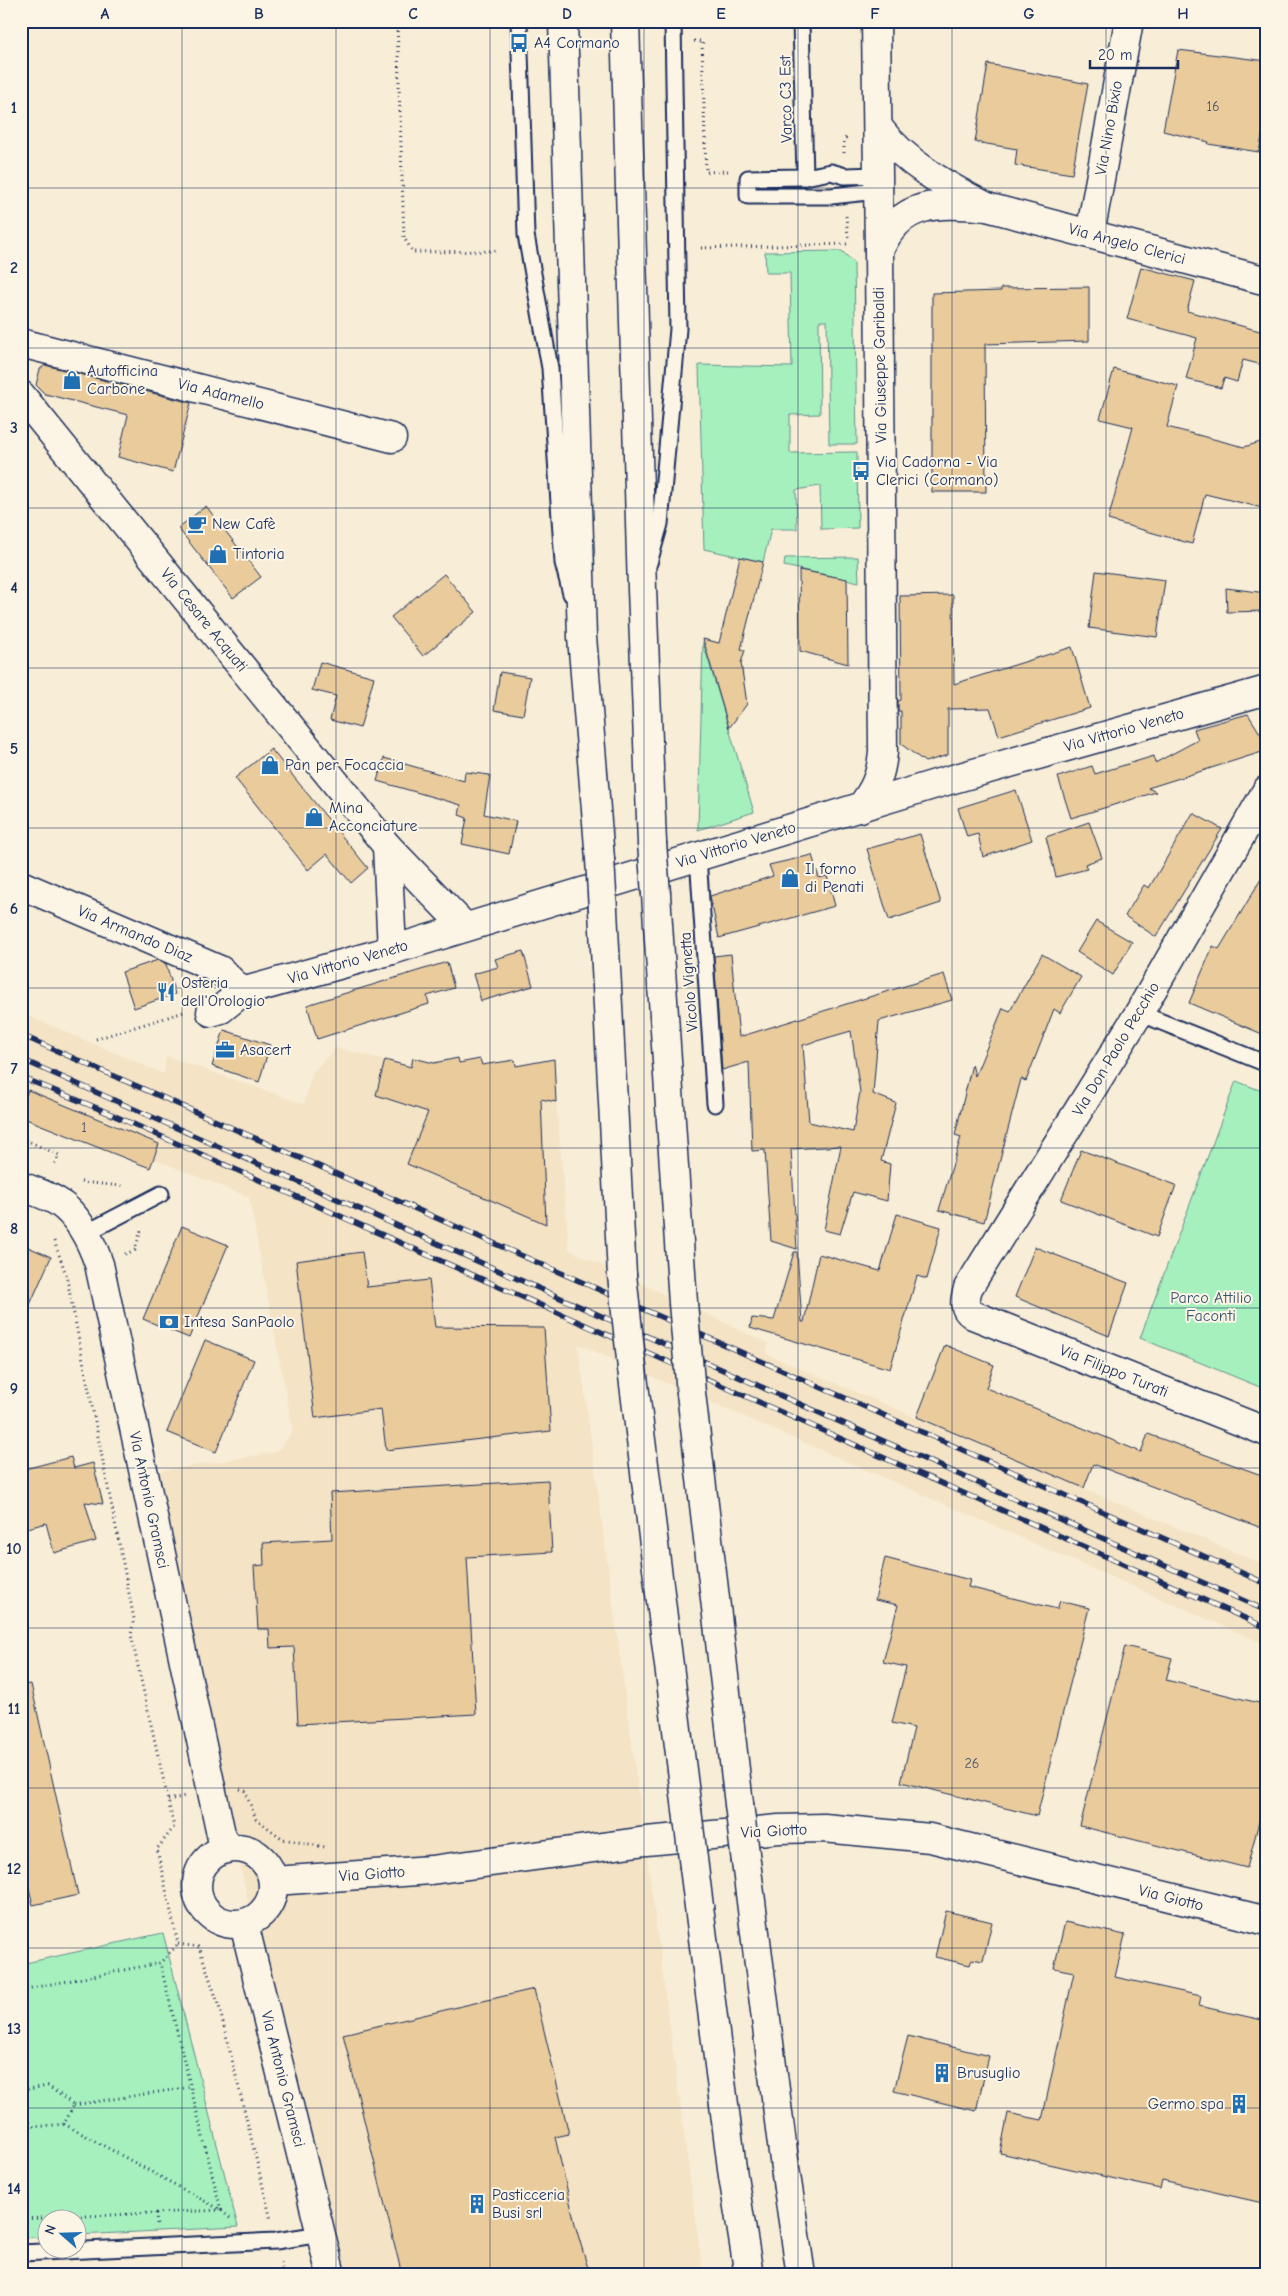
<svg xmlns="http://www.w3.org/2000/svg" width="1288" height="2296" font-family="'Comic Neue',sans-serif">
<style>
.built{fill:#f4e3c5}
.green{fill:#a6f0be;stroke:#60908e}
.building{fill:#e9cb9c;stroke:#1b2f5e;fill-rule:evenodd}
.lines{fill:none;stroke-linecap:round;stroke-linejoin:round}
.lane-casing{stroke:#1b2f5e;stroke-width:19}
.street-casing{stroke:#1b2f5e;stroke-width:31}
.secondary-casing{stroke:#1b2f5e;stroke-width:31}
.highway-casing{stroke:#1b2f5e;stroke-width:31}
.path{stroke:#1b2f5e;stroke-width:3;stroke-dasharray:1 4;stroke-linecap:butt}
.lane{stroke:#fcf5e5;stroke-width:15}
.street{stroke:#fcf5e5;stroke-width:28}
.secondary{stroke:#fcf5e5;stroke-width:28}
.highway{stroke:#fcf5e5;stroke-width:28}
.rail-casing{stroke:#1b2f5e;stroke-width:5.5}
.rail{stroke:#fcf5e5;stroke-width:4;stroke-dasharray:11;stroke-linecap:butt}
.highway-bridge-casing{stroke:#1b2f5e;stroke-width:31;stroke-linecap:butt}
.highway-bridge{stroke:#fcf5e5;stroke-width:28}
.grid{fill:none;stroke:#1b2f5e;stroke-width:1;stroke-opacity:0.55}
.labels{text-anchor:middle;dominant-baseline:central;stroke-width:4;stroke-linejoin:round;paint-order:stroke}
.number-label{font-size:14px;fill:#4e566e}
.poi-label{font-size:16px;fill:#1b2f5e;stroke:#fcf5e5;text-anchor:start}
.street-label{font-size:16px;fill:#1b2f5e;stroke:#fcf5e5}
.park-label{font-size:16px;fill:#375671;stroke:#fcf5e5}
.neatline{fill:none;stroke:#1b2f5e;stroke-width:2}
.grid-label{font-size:16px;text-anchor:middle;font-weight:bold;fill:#1b2f5e}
</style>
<rect width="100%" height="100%" fill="#f8edd6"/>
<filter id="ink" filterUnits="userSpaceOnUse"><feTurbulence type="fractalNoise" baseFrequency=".02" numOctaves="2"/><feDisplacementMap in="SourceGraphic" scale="10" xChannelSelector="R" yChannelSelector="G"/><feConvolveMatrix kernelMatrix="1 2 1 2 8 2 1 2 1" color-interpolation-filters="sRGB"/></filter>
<g filter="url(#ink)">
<path class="built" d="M21 1013 164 1074 166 1056 304 1104 313 1072 336 1048 556 1102 569 1250 768 1343 766 1354 1267 1566V1645L578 1344 703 2275H346L254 1929 156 1472 277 1452 293 1431 249 1197 154 1159 159 1143 21 1088Z"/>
<g class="green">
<path d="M842 251 854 263 857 444H829L827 321H819L820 414 790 415V453L857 452 858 528 821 529 820 486 796 490 797 529H771L763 562 704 549 699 365 792 367 790 273H766L765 252Z"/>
<path d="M858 557 859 582 784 566 785 558Z"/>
<path d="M703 642 754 812 698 830Z"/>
<path d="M1236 1081 1267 1093V1390L1140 1338Z"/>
<path d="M163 1933 238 2227 78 2235V2218H48L47 2237 21 2238V1964Z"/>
</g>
<g class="building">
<path d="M1178 50 1267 61V111L1259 152 1208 144 1209 142 1163 131Z"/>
<path d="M988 64 1088 84 1072 174 1015 165 1017 149 975 142Z"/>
<path d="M1141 267 1195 281 1187 311 1267 333V366L1243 360 1237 382 1224 378 1221 388 1186 379 1197 338 1127 319Z"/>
<path d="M1089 287V341L985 344 986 492H932V293L1001 291V288Z"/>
<path d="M45 365 191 403 173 472 118 457 128 415 45 394 36 385 40 369Z"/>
<path d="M1114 369 1178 386 1167 427 1244 447 1267 440V509L1205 494 1192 544 1108 520 1133 427 1100 419Z"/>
<path d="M206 506 261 577 233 598 178 528Z"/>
<path d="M740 557 763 562 741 649 745 650 741 663 747 704 729 728 703 639 719 643Z"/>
<path d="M799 570 847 579 848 664 800 651Z"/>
<path d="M1096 571 1165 580 1157 637 1089 628Z"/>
<path d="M444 574 476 612 423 656 391 617Z"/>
<path d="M1226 588 1267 593V611L1227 612Z"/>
<path d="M953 595 954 684 1072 647 1090 708 999 736 990 708 948 709V755L925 762 901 744V711H898V701L901 700 900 596Z"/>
<path d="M320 662 374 677 360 728 330 720 336 696 312 690Z"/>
<path d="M500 672 530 677 523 715 494 710Z"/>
<path d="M1248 714 1263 738 1265 751 1148 788 1156 792 1071 818 1058 777 1092 766 1095 774 1154 756 1155 763 1198 740 1194 729Z"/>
<path d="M271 749 368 868 351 883 327 854 308 870 235 778Z"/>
<path d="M384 758 464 781 465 772 490 775 484 814 516 821 509 854 462 844 467 818 459 815 461 805 377 781Z"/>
<path d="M1016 790 1032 840 983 857 978 834 967 837 958 808Z"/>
<path d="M1193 813 1222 829 1156 937 1125 916 1144 885 1149 888Z"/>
<path d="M1089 822 1102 858 1085 864 1087 869 1056 877 1046 837Z"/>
<path d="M920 834 941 903 889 920 867 849Z"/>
<path d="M812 855 819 878 827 876 835 906 719 938 710 896 773 876 769 865Z"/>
<path d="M1267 869V1036L1189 1003 1213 946 1219 949Z"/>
<path d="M1096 921 1132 942 1113 975 1077 952Z"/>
<path d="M523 951 533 986 481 1001 473 974 498 967 495 959Z"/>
<path d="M731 954 739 1037 944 974 952 1000 879 1021 873 1094 896 1103 881 1161 890 1164 887 1201 853 1192 840 1234 824 1230 841 1146 791 1149 797 1249 771 1241 765 1150 752 1151 749 1062 722 1070 714 956ZM851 1031 860 1092 853 1132 809 1122 803 1045Z"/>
<path d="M1042 954 1081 977 1060 1013 1054 1009 1026 1081 1021 1079 984 1222 939 1210 961 1137 955 1135 972 1064 975 1076 1003 1008 1010 1011Z"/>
<path d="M158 960 166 964 175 994 134 1008 122 972Z"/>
<path d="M447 962 454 988 427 996 429 1004 317 1039 307 1005Z"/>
<path d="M224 1030 270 1045 259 1082 212 1066Z"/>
<path d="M413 1058 434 1063 458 1058 459 1063 480 1059 482 1065 515 1060 516 1066 554 1059 556 1102 541 1099 546 1224 407 1164 428 1112 376 1095 385 1060 411 1067Z"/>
<path d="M28 1090 159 1144 150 1168 21 1117V1108Z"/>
<path d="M1081 1150 1176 1185 1157 1237 1061 1200Z"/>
<path d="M897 1214 941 1227 927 1279 917 1276 890 1369 750 1328 752 1318 774 1320 794 1252H797L802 1322H804L819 1254 880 1271Z"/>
<path d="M182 1226 228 1245 189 1338 143 1319Z"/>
<path d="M21 1244 51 1257 21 1325Z"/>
<path d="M1035 1247 1128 1283 1109 1336 1015 1297Z"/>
<path d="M362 1252 367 1287 429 1280 435 1327 544 1328 551 1431 386 1450 381 1409 315 1418 296 1261Z"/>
<path d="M205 1340 254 1360 216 1452 167 1432Z"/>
<path d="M945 1345 994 1365 986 1388 1141 1452 1148 1434 1267 1477V1530L1093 1464 1084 1488 917 1417Z"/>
<path d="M71 1457 74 1468 93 1463 103 1504 85 1502 96 1541 54 1553 46 1523 21 1530V1470Z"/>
<path d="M548 1480 552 1552 467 1557 476 1714 298 1724 294 1647 270 1648 269 1629H258L254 1566 264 1565 263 1543 332 1539 330 1493Z"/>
<path d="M885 1558 970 1580 968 1587 1057 1609 1060 1601 1089 1608 1037 1816 901 1782 914 1728 892 1723 906 1667 883 1662 898 1605 875 1600Z"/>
<path d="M1125 1646 1172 1658 1166 1680 1267 1705V1791L1247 1868 1080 1826Z"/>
<path d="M31 1684 78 1895 33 1905 21 1855V1685Z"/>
<path d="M946 1911 992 1922 983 1961 972 1959 970 1965 935 1957Z"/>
<path d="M1065 1922 1125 1935 1115 1977 1201 1996 1199 2006 1267 2021V2204L1162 2180 1160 2189 1000 2153 1008 2113 1042 2120 1074 1972 1054 1968Z"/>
<path d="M534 1989 569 2134 555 2137 576 2228 590 2275H402L343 2034Z"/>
<path d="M908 2036 989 2056 976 2111 894 2091Z"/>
</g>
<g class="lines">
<g class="lane-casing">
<g id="lane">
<path d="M519 21 526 235 550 368 563 563 571 594"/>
<path d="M801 21 805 177"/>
<path d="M878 191 831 196H748V178L805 177 831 172 845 176 878 175"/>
<path d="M649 563 660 524 678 329 673 21"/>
<path d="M698 857 715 1104"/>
<path d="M1139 1013 1267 1064"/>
<path d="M86 1233 161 1194"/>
<path d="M21 2253 276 2241 321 2234"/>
</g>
</g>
<g class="street-casing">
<g id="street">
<path d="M876 21 879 251"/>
<path d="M878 127C906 164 947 186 987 207"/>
<path d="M1090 234 1129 21"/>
<path d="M21 343 392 438"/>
<path d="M1267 790 1139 1013 968 1288C965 1300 962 1308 973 1315L1267 1432"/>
<path d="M21 885 220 970 242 992"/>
<path d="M211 1012 221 1009 242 992 392 950"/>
<path d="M21 1186C33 1191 47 1195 58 1202 79 1216 91 1241 99 1264L224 1848"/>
<circle cx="235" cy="1886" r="38"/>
<path d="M274 1881 431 1870 646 1841 779 1829 824 1828 930 1838 1267 1921"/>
<path d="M244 1924 331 2275"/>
</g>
</g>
<g class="secondary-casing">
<g id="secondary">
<path d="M21 395 387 846 465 927"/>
<path d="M860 808C875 790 881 775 883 752L879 251C900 199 940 203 987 207L1267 281"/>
<path d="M387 846 392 950 939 783 1267 690"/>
</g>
</g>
<g class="highway-casing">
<g id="highway">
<path d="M563 21 582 637 600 859"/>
<path d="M625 21 642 589 652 843"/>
<path d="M656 894 683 1303"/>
<path d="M603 910 622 1275"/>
<path d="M632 1368 687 1810"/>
<path d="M691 1393 739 1804"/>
<path d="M746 1862 785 2168 801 2275"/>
<path d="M694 1867 733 2176 749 2275"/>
</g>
</g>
<g class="path">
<path d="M397 21 404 238 413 252 499 251"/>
<path d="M694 41H702L706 172 728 171"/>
<path d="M844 153V140L848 135"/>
<path d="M846 216 848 237"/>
<path d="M701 248 848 244"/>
<path d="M96 1039 184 1012"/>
<path d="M21 1138 59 1155 54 1167"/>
<path d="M21 1153 30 1157"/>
<path d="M81 1182 121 1186 123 1189"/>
<path d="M54 1241 66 1274 134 1619 131 1635 174 1827 157 1849 178 1944"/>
<path d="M125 1254 135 1250 141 1230"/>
<path d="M240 1789 245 1791 256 1819 283 1839 325 1847"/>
<path d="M168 1800 185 1796"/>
<path d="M178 1944 199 1947 219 2006 271 2220"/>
<path d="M21 1990 160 1963 178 1944"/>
<path d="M21 2103 28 2089 48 2086 74 2105 64 2124 34 2127 21 2114"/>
<path d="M74 2105 191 2087"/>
<path d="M64 2124 221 2210 232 2220"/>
<path d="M156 2213 157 2225"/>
<path d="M21 2219 221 2210 160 1963"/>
<path d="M281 2263 284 2275"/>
</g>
<use href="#lane" class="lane"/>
<use href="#street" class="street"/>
<use href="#secondary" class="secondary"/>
<use href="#highway" class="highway"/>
<g class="rail-casing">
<g id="rail">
<path d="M21 1035 1267 1584"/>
<path d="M21 1059 1267 1611"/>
<path d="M21 1077 97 1108 1267 1628"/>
</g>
</g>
<use href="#rail" class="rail"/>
<g class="highway-bridge-casing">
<g id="highway-bridge">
<path d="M652 843 656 894"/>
<path d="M600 859 603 910"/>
<path d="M622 1275 632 1368"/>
<path d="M683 1303 691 1393"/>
<path d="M739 1804 746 1862"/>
<path d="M687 1810 694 1867"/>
</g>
</g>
<use href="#highway-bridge" class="highway-bridge"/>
</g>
</g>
<path class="grid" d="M182 21V2275M336 21V2275M490 21V2275M644 21V2275M798 21V2275M952 21V2275M1106 21V2275M21 188H1267M21 348H1267M21 508H1267M21 668H1267M21 828H1267M21 988H1267M21 1148H1267M21 1308H1267M21 1468H1267M21 1628H1267M21 1788H1267M21 1948H1267M21 2108H1267"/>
<defs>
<g id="bus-bare" transform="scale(1.5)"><path d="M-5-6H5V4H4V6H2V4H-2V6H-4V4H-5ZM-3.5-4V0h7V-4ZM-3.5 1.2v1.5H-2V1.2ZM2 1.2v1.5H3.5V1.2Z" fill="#1f6fb2" stroke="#fcf5e5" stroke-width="2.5" paint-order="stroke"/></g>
<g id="shop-bare" transform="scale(1.5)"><path d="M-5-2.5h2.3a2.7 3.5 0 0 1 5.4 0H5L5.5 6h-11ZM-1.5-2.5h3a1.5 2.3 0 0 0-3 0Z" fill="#1f6fb2" stroke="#fcf5e5" stroke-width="2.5" paint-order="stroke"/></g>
<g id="cafe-bare" transform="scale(1.5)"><path d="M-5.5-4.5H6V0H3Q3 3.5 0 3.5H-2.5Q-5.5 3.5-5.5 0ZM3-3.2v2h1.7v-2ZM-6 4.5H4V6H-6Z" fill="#1f6fb2" stroke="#fcf5e5" stroke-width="2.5" paint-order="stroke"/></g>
<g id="restaurant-bare" transform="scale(1.5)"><path d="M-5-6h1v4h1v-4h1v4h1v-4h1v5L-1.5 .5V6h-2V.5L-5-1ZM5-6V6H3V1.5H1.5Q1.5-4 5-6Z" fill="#1f6fb2" stroke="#fcf5e5" stroke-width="2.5" paint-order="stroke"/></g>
<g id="office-bare" transform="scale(1.5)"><path d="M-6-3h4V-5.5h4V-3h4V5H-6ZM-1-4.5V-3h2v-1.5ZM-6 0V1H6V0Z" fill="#1f6fb2" stroke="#fcf5e5" stroke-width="2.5" paint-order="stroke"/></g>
<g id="bank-bare" transform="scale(1.5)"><path d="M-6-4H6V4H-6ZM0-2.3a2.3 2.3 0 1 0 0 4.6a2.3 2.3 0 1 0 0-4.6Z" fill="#1f6fb2" stroke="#fcf5e5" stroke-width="2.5" paint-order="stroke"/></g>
<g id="building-bare" transform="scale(1.5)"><path d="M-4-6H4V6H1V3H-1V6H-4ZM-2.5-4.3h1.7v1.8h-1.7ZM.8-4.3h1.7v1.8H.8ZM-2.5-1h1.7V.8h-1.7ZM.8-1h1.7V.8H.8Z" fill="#1f6fb2" stroke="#fcf5e5" stroke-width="2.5" paint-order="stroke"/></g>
</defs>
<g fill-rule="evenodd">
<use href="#bus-bare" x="519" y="43"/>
<use href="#shop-bare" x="72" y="380"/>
<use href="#bus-bare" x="861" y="471"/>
<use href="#cafe-bare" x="197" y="524"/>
<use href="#shop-bare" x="218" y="554"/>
<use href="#shop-bare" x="270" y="765"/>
<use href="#shop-bare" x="314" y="817"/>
<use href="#shop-bare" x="790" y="878"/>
<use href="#restaurant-bare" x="166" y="992"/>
<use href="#office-bare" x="225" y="1050"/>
<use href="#bank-bare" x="169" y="1322"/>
<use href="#building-bare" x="942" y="2073"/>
<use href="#building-bare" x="1239" y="2104"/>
<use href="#building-bare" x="477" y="2204"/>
</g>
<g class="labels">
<g class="number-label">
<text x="1213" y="106">16</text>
<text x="84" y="1127">1</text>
<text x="972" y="1763">26</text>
</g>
<g class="poi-label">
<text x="534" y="43">A4 Cormano</text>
<text x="87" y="371">Autofficina<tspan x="87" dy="18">Carbone</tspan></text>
<text x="876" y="462">Via Cadorna - Via<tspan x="876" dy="18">Clerici (Cormano)</tspan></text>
<text x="212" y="524">New Cafè</text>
<text x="233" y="554">Tintoria</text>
<text x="285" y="765">Pan per Focaccia</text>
<text x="329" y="808">Mina<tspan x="329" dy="18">Acconciature</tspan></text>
<text x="805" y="869">Il forno<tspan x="805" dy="18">di Penati</tspan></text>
<text x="181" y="983">Osteria<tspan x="181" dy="18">dell'Orologio</tspan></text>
<text x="240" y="1050">Asacert</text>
<text x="184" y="1322">Intesa SanPaolo</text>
<text x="957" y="2073">Brusuglio</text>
<text x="1224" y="2104" text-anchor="end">Germo spa</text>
<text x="492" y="2195">Pasticceria<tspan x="492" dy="18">Busi srl</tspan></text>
</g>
<g class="street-label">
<text transform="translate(786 99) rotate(-91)">Varco C3 Est</text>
<text transform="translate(1109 128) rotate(-80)">Via Nino Bixio</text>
<text transform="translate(1127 244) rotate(15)">Via Angelo Clerici</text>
<text transform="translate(880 365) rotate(-91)">Via Giuseppe Garibaldi</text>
<text transform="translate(221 394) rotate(14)">Via Adamello</text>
<text transform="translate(204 620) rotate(51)">Via Cesare Acquati</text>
<text transform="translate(1124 730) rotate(-16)">Via Vittorio Veneto</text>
<text transform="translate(736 845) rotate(-17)">Via Vittorio Veneto</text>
<text transform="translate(135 934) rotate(23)">Via Armando Diaz</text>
<text transform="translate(348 962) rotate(-16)">Via Vittorio Veneto</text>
<text transform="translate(689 982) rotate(-94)">Vicolo Vignetta</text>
<text transform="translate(1116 1049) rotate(-59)">Via Don Paolo Pecchio</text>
<text transform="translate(1114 1371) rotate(22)">Via Filippo Turati</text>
<text transform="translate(149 1500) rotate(78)">Via Antonio Gramsci</text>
<text transform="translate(774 1831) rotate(-3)">Via Giotto</text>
<text transform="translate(372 1874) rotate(-4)">Via Giotto</text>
<text transform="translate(1171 1898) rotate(14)">Via Giotto</text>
<text transform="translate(283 2079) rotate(76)">Via Antonio Gramsci</text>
</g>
<g class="park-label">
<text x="1211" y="1298">Parco Attilio<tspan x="1211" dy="18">Faconti</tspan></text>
</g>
</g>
<rect width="1288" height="2296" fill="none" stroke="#fcf5e5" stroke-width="55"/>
<g transform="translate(62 2234) rotate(290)"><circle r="24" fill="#fcf5e5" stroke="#a2a6af"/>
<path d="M0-4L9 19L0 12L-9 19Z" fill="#1f6fb2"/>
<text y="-8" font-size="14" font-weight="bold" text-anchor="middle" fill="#1b2f5e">N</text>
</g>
<path d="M1090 60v8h88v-8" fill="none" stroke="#1b2f5e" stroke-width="2.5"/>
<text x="1098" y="60" font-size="15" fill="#1b2f5e" stroke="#fcf5e5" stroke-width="4" paint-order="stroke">20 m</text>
<rect x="28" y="28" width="1232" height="2240" class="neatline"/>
<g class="grid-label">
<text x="105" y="19">A</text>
<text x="259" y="19">B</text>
<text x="413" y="19">C</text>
<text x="567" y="19">D</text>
<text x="721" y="19">E</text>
<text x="875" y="19">F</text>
<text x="1029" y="19">G</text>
<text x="1183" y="19">H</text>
<text x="14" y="113">1</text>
<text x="14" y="273">2</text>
<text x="14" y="433">3</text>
<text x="14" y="593">4</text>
<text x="14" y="754">5</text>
<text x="14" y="914">6</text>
<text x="14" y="1074">7</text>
<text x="14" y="1234">8</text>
<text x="14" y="1394">9</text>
<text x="14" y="1554">10</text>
<text x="14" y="1714">11</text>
<text x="14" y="1874">12</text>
<text x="14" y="2034">13</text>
<text x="14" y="2194">14</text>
</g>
</svg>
